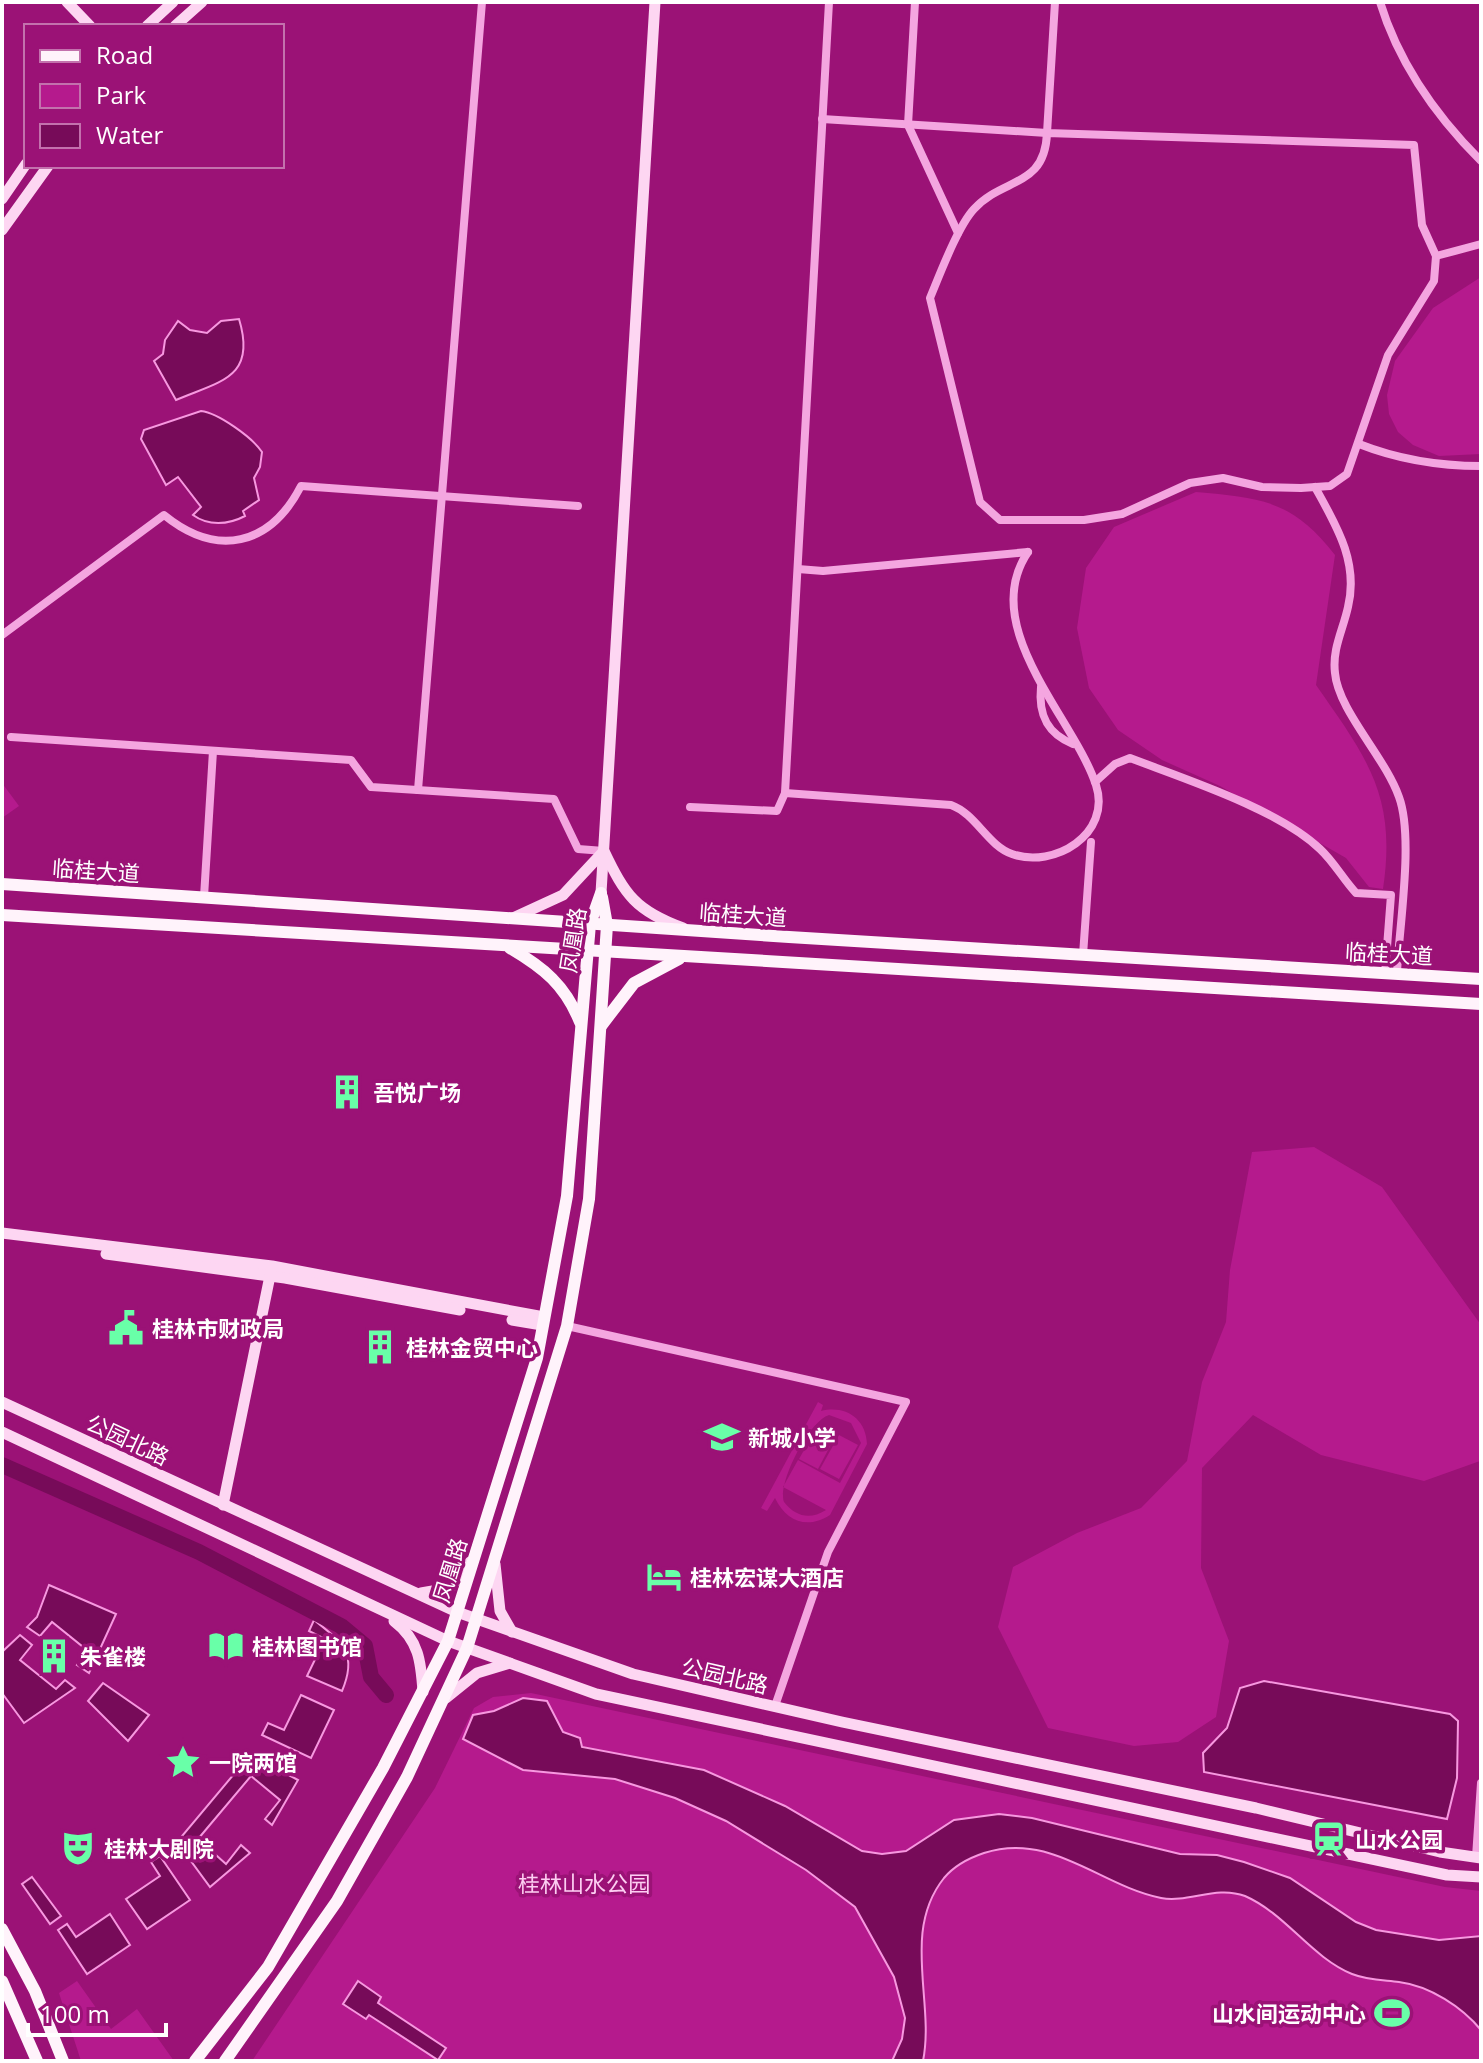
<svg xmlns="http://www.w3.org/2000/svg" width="1483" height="2063" font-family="'Open Sans','Noto Sans SC',sans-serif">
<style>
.green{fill:#b51a8d;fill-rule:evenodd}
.water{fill:#770b59;stroke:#f798e0;stroke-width:2}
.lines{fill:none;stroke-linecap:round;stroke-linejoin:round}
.river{stroke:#770b59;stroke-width:16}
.street{stroke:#f4a6e0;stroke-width:8}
.secondary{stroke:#fdd6f2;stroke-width:11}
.primary{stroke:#fff3fb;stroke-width:12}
.labels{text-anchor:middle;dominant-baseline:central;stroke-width:7;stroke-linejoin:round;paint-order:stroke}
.street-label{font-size:22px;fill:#fff;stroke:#9b1276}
.poi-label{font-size:22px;font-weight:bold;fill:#fff;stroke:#9b1276;text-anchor:start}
.park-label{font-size:22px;fill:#fdcef2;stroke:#9b1276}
</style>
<rect width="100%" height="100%" fill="#9b1276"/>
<g class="green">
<path d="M1481 277V454L1439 456 1413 445 1398 432 1389 414 1387 395 1395 361 1433 308Z"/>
<path d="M1196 492C1262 498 1292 500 1335 555L1316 685C1367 758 1397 796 1383 889L1369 887 1346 858 1220 786 1162 760 1118 730 1089 688 1077 628 1086 568 1114 527Z"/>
<path d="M2 783 19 806 2 818Z"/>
<path d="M1314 1147 1382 1187 1481 1325 1480 1461 1424 1481 1321 1455 1253 1415 1202 1468 1201 1568 1229 1641 1216 1717 1178 1742 1134 1746 1048 1728 998 1627 1013 1567 1077 1533 1141 1508 1187 1461 1202 1382 1226 1322 1230 1270 1252 1152Z"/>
<path d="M818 1402 823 1405 821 1411C845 1405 866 1418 867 1444L830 1515C807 1530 786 1521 775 1498L767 1511 761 1508ZM829 1415 851 1423 861 1443 840 1483 798 1460 783 1487 826 1510C810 1520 796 1517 784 1502 777 1484 809 1421 829 1415Z"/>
<path d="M818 1425 836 1435 818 1469 799 1459Z"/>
<path d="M839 1435 858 1445 839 1479 820 1469Z"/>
<path d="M531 1693 1445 1887 1481 1891V2061H252L435 1788 474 1708 493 1697Z"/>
<path d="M77 1981 111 2029 137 2009 174 2061H81L59 1993Z"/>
</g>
<g class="water">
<path d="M239 319C257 378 220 381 176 400L154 361 163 354 165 340 178 321 190 330 207 333 221 321Z"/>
<path d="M201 411C218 413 252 437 262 452L260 467 254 478 259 500 243 511 245 516C228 525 208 526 193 515L201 507 178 477 166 485 141 439 144 430Z"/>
<path d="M49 1585 116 1614 89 1673 77 1665 88 1651 52 1622 40 1636 27 1627 37 1617Z"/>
<path d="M314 1620C343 1643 358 1653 342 1691L307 1676 325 1639 309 1631Z"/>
<path d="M20 1635 32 1645 20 1660 56 1689 65 1680 75 1688 24 1723 2 1693V1652Z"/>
<path d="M1264 1681 1450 1714 1458 1721 1457 1778 1447 1819 1204 1772 1203 1753 1227 1728 1240 1688Z"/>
<path d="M103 1683 149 1715 128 1741 88 1701Z"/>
<path d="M301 1695 334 1710 311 1758 262 1735 268 1723 284 1730Z"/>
<path d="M523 1698 547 1701 563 1732 580 1738 582 1747 704 1770 785 1806 862 1851 882 1854 906 1851 954 1820 999 1814 1032 1818 1180 1854 1217 1855 1244 1862 1290 1878 1356 1922 1376 1930 1439 1940 1481 1936V2030C1462 2007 1430 1986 1399 1982 1383 1980 1367 1980 1352 1974 1311 1957 1286 1914 1245 1896 1216 1885 1189 1903 1161 1898 1100 1886 1051 1831 984 1853 969 1858 954 1866 944 1878 901 1932 935 2002 923 2061H892L902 2039 905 2018 894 1977 855 1907 806 1870 726 1821 675 1798 615 1779 523 1770 463 1739 473 1715 494 1711Z"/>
<path d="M250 1755 298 1780 272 1825 265 1819 280 1800 251 1776 198 1839 226 1864 241 1845 250 1853 210 1887 177 1842Z"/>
<path d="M160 1856 190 1900 147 1929 126 1899 160 1876 151 1862Z"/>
<path d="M32 1877 61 1916 50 1924 22 1884Z"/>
<path d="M110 1914 130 1945 87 1974 58 1930 67 1924 76 1937Z"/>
<path d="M358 1981 381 1997 378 2003 446 2048 438 2060 369 2015 366 2019 343 2004Z"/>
</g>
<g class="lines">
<path class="river" d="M2 1465 199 1552 341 1626 365 1646 371 1677 386 1695"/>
<g class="street">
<path d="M915 2 908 125 958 233"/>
<path d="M1380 2C1399 64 1435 115 1481 161"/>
<path d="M822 119 1047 133 1414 145 1422 225 1436 256 1434 281 1388 355 1347 474 1330 486 1301 488 1262 487 1223 478 1190 483 1122 514 1084 520H1000L980 502 930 298C940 274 958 226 974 209 1003 177 1045 188 1047 133L1055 2"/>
<path d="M1436 256 1481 244"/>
<path d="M1359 444C1397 459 1440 466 1481 466"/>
<path d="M1315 487C1336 525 1359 562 1348 607 1343 630 1332 649 1335 673 1338 710 1385 757 1399 797 1414 838 1399 927 1397 973"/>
<path d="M798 569 823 571 1028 552"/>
<path d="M2 635 164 515C217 558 270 546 301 486L578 506"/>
<path d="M1041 687C1038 716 1048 734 1073 744"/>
<path d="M11 737 351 760 371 787 554 799 578 849 604 851"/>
<path d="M1095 782 1115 764 1130 758C1185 779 1278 809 1320 849 1334 862 1343 879 1356 893L1391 895 1385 973"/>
<path d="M418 790 482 2"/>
<path d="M785 793 951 805C976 814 988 846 1012 854 1054 869 1112 834 1096 785 1074 718 977 627 1028 552"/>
<path d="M690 807 777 811 785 793 829 2"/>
<path d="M204 897 213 751"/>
<path d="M1083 955 1091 842"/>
<path d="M567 1326 906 1402 828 1552 775 1706"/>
<path d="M1476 1857 1481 1783"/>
</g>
<g class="secondary">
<path d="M67 2 90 26"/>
<path d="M147 26 173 2"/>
<path d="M175 26 202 2"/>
<path d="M2 199 26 164"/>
<path d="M2 230 48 166"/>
<path d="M601 893 655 2"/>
<path d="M513 918 563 895 604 851C625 895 636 911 683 928"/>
<path d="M2 1233 272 1266 544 1317"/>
<path d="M106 1254 285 1278 460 1310"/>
<path d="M512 1320 542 1325"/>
<path d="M2 1402 457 1612 633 1674 842 1722 1256 1808 1440 1852 1481 1858"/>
<path d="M2 1432 448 1641 596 1694 1447 1875 1481 1877"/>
<path d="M223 1505 271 1271"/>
<path d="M495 1564 500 1611 512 1632"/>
<path d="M421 1593 450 1588 470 1562"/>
<path d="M394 1621C419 1640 421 1662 423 1692"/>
<path d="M446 1698 477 1673 510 1663"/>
</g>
<g class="primary">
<path d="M2 884 789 937 1481 979"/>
<path d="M2 915 1481 1004"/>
<path d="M510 948C544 968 565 985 580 1022"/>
<path d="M601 1026 634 983 679 959"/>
<path d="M2 1929 35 1991 63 2061"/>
<path d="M2 1981 37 2061"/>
<path d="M195 2061 268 1967 383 1768 448 1641 537 1358 567 1196 590 924 601 893"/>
<path d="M225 2061 337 1901 407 1777 467 1648 567 1326 589 1199 607 925 602 897"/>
</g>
</g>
<defs>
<g id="building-bare" transform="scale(2.76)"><path d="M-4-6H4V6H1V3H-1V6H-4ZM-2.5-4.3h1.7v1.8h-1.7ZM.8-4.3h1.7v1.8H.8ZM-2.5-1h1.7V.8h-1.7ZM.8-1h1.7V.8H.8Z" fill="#69ffa8" stroke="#9b1276" stroke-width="2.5" paint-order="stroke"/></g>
<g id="civic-bare" transform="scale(2.76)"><path d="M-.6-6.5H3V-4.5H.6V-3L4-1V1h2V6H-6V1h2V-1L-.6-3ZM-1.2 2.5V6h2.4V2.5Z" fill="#69ffa8" stroke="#9b1276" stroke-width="2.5" paint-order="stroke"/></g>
<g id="school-bare" transform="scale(2.76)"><path d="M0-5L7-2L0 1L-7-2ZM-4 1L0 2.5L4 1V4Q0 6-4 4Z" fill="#69ffa8" stroke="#9b1276" stroke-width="2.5" paint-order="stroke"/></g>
<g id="hotel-bare" transform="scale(2.76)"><path d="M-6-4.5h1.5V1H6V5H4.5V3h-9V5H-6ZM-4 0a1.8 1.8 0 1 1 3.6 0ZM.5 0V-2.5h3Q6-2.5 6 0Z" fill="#69ffa8" stroke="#9b1276" stroke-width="2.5" paint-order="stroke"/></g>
<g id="library-bare" transform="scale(2.76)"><path d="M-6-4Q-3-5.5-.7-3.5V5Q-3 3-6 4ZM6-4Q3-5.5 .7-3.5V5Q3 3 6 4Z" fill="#69ffa8" stroke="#9b1276" stroke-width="2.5" paint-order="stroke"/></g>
<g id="sight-bare" transform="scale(2.76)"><path d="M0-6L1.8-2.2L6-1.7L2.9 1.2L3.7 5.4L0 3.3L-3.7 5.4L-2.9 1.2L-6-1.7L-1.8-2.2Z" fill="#69ffa8" stroke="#9b1276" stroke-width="2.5" paint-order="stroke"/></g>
<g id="station-bare" transform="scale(2.76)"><path d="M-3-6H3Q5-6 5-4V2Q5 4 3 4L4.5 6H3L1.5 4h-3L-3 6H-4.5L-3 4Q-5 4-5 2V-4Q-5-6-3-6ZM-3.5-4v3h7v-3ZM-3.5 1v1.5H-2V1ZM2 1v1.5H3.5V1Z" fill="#69ffa8" stroke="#9b1276" stroke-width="2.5" paint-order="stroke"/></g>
<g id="theatre-bare" transform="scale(2.76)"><path d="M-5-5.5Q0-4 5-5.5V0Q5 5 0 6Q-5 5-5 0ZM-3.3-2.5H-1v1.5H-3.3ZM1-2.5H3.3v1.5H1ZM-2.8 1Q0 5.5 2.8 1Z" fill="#69ffa8" stroke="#9b1276" stroke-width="2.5" paint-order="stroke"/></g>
<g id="stadium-bare" transform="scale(2.76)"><path d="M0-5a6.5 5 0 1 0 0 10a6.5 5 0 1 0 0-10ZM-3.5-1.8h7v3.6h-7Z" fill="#69ffa8" stroke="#9b1276" stroke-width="2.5" paint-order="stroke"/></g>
</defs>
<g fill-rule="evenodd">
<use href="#building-bare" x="347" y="1092"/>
<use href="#civic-bare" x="126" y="1328"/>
<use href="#building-bare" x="380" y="1347"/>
<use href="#school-bare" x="722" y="1437"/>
<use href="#hotel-bare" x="664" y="1577"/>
<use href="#library-bare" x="226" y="1646"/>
<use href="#building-bare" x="54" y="1656"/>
<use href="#sight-bare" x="183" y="1762"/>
<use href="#station-bare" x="1329" y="1839"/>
<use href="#theatre-bare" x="78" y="1848"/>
<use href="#stadium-bare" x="1392" y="2013"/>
</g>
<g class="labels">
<g class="street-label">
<text transform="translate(96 870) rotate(4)">临桂大道</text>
<text transform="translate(743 914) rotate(4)">临桂大道</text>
<text transform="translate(572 940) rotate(-81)">凤凰路</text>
<text transform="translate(1389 953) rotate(3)">临桂大道</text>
<text transform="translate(128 1439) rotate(25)">公园北路</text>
<text transform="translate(449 1570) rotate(-73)">凤凰路</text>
<text transform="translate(725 1675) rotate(13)">公园北路</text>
</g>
<g class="poi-label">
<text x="373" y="1092">吾悦广场</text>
<text x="152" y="1328">桂林市财政局</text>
<text x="406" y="1347">桂林金贸中心</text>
<text x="748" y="1437">新城小学</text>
<text x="690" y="1577">桂林宏谋大酒店</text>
<text x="252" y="1646">桂林图书馆</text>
<text x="80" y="1656">朱雀楼</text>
<text x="209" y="1762">一院两馆</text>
<text x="1355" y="1839">山水公园</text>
<text x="104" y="1848">桂林大剧院</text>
<text x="1366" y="2013" text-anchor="end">山水间运动中心</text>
</g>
<g class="park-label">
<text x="584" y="1883">桂林山水公园</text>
</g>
</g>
<rect width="1483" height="2063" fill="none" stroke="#ffffff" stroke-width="8"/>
<rect x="24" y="24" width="260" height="144" fill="#9b1276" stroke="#c371ad" stroke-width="2"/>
<rect x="40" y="50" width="40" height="12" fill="#fff3fb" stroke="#c371ad" stroke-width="2"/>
<text x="96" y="64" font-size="24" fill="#ffffff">Road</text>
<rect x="40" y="84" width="40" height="24" fill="#b51a8d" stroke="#c371ad" stroke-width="2"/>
<text x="96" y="104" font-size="24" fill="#ffffff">Park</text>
<rect x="40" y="124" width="40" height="24" fill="#770b59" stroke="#c371ad" stroke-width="2"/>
<text x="96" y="144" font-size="24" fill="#ffffff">Water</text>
<path d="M28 2023v12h138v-12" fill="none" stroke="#ffffff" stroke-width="4"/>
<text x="40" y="2023" font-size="24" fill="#ffffff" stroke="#9b1276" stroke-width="6" paint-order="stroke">100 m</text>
</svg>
